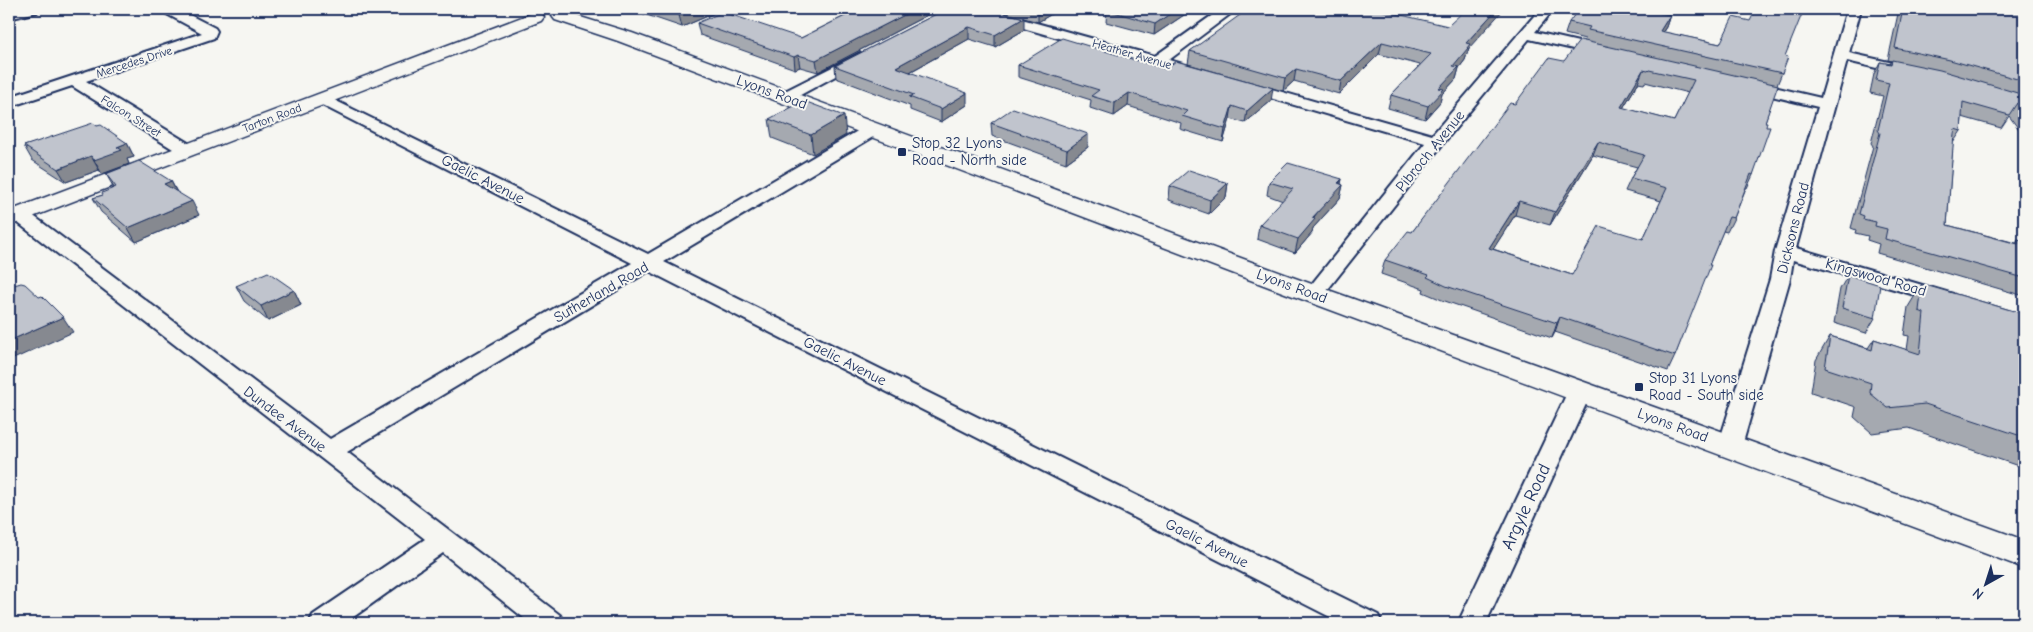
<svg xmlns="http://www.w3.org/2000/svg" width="2033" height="632" font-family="'Comic Neue',sans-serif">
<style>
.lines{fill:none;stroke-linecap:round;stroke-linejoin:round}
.street-casing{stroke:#1b2f5e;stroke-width:4}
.secondary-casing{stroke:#1b2f5e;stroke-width:3}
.street{fill:#f6f6f2;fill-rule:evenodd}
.secondary{fill:#f6f6f2;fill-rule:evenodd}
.wall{fill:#a5a9b0;stroke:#1b2f5e;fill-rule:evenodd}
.shaded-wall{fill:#868990;stroke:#1b2f5e}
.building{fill:#c0c4cd;stroke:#1b2f5e;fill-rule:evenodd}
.poi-dot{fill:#1b2f5e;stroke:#f6f6f2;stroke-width:2}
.labels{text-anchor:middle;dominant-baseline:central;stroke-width:4;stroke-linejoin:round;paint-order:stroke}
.far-street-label{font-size:12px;fill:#1b2f5e;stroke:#f6f6f2}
.street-label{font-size:15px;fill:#1b2f5e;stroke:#f6f6f2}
.poi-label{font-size:15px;fill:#1b2f5e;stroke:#f6f6f2;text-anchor:start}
.near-street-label{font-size:18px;fill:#1b2f5e;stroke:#f6f6f2}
</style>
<rect width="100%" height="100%" fill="#f6f6f2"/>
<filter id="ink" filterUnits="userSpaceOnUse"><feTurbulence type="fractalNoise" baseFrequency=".02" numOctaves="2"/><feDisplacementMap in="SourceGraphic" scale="10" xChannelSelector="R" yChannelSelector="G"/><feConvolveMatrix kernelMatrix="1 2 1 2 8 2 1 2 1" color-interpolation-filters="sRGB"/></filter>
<g filter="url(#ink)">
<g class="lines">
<g class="street-casing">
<g id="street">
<path d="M17 9H39L37 12 9 19V11Z"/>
<path d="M161 9H178L215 28 217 31 214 38 86 81 193 146 196 150 193 154 187 155 181 154 72 86 9 107V97L202 33 163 12Z"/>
<path d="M965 9H986L1155 56 1221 9H1237L1169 60 1203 70 1206 73 1203 76 1198 78 967 12Z"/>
<path d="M1540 9H1554L1535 32 1609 49 1611 52 1609 55 1604 56 1529 39 1442 145 1321 298 1314 300 1307 298 1304 294 1307 290 1425 143 1239 89 1237 86 1239 83H1251L1432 135Z"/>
<path d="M1847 9H1861L1849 53 1911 67 1914 70 1911 73 1906 75 1847 61 1796 248 1953 294 1956 298 1953 302 1946 304 1793 260 1790 279 1742 446 1739 452 1730 455 1721 452 1718 446 1770 279 1775 251 1818 107 1742 89 1740 86 1742 83 1748 81 1821 98Z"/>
<path d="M860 53 865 54 867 57 865 60 791 100H779L777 97 779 94Z"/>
<path d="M322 94 648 254 866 126H878L880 130 878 134 664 262 1378 615 1382 623H1342L649 271 347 452 560 615 564 623H530L443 553 345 623H309L313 615 425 539 13 219 11 215 13 211 20 209 27 211 330 439 632 263 316 102 314 99 316 96Z"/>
<path d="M1580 383 1588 386 1592 391 1486 623H1458L1568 391 1572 386Z"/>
</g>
</g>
<g class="secondary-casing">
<g id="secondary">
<path d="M561 11 632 33 1295 278 2024 540V568L1277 290 618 41 555 20 552 16 555 12Z"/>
<path d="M535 12 541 13 544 17 541 21 9 226V211Z"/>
</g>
</g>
<use href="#street" class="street"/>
<use href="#secondary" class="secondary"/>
</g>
<g class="wall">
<path d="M629 9H724L682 27Z"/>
<path d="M859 9H939L818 72 800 67 795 69 700 35 697 23 801 38Z"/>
<path d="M946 9 1024 30 995 47 969 39 910 72 967 105 941 122 910 110V106L836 78 835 66Z"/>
<path d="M992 9H1060L1038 22Z"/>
<path d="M1193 9 1154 35 1106 22 1107 10Z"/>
<path d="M1261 9H1392L1388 12 1469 48 1465 60 1459 68 1456 79 1442 94 1440 102 1425 119 1388 108 1391 95 1420 65 1379 54 1339 94 1294 81 1283 91 1188 64 1190 51Z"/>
<path d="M1665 9 1662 14 1670 15 1666 27 1663 32 1720 44 1785 56 1782 73 1777 85 1765 122 1753 175 1747 188H1746L1734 218 1727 232 1723 231 1709 265 1675 356 1668 371 1555 332 1552 338 1442 300 1423 292 1424 289 1381 274 1385 260 1412 232 1515 104 1564 61 1584 41 1585 39 1565 34 1569 22ZM1645 82 1688 93 1674 121 1623 108 1638 83 1644 84ZM1593 155 1637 167 1631 178 1625 191 1661 201 1643 239 1572 275 1493 249 1515 215 1550 225Z"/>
<path d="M1899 9H2024V127L2021 132 2009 116 2001 128 1962 117 1961 131 1953 143 1947 225 2016 243 2018 239 2024 241V296L1877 253 1879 244 1867 240 1868 236 1855 233 1856 230 1851 228 1873 146 1871 143 1883 96 1870 93 1874 74 1880 62 1890 64 1892 61 1888 60Z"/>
<path d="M1018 65 1165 69 1271 101 1245 123 1230 119 1223 142 1180 129 1181 123 1128 106 1114 116 1090 108 1091 100 1018 77Z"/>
<path d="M769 119 846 135 813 154 772 138Z"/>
<path d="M991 123 1088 147 1066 163 992 136Z"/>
<path d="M97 126 127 143 134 157 127 159 129 164 102 174 99 170 66 182 32 160 24 146Z"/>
<path d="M106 174 171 181 177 192 199 215 136 242 101 212 93 198 103 195 114 188Z"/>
<path d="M1342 179 1341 184 1343 185 1340 198 1313 228 1312 233 1295 253 1257 239 1259 225 1283 201 1267 195 1269 182Z"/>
<path d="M1228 183 1226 197 1209 214 1169 200 1170 186Z"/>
<path d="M1848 275 1875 318 1866 333 1834 323 1840 289Z"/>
<path d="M1922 284 2024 314V468L1909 428 1872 433 1854 417 1856 407 1811 392 1816 360 1830 336 1868 348 1874 339 1907 350 1909 336 1904 335 1908 307Z"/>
<path d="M236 286 294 290 301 305 268 321 244 301Z"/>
</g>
<g class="shaded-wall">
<path d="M695 9H724L682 27 679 15Z"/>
<path d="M916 9H939L818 72 816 60Z"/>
<path d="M1041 9H1060L1038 22V10Z"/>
<path d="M1177 9H1193L1154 35 1155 24Z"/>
<path d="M1382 9H1392L1378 22 1380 10Z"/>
<path d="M1497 9H1504L1469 48 1465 60 1459 68 1456 79 1442 94 1440 102 1425 119 1428 106 1453 66 1466 43Z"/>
<path d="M1662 9H1665L1655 25 1660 13Z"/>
<path d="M1670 15 1666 27 1655 43 1660 31Z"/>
<path d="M1024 18V30L995 47V35Z"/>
<path d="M969 27V39L897 79 896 67Z"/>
<path d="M1382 42 1379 54 1339 94 1341 81Z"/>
<path d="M798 55 800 67 795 69 794 57Z"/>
<path d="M1296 69 1294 81 1283 91 1285 78Z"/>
<path d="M1643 70 1638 83 1616 120 1621 107Z"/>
<path d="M1273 88 1271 101 1245 123 1247 111Z"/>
<path d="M967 93V105L941 122V109Z"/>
<path d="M1129 93 1128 106 1114 116 1115 103Z"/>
<path d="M1232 106 1230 119 1223 142 1225 129Z"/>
<path d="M844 116 846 135 813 154 811 135Z"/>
<path d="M1088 134V147L1066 163 1067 150Z"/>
<path d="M1598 142 1593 155 1550 225 1555 212Z"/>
<path d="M127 143 134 157 127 159 129 164 102 174 94 160 117 147Z"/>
<path d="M91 156 99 170 66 182 58 169Z"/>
<path d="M1342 179 1340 187 1343 185 1340 198 1313 228 1312 233 1295 253 1298 239Z"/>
<path d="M171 181 178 195 164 184Z"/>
<path d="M1228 183 1226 197 1209 214 1210 200Z"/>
<path d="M192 201 199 215 136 242 128 228Z"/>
<path d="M1519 201 1515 215 1485 262 1489 248Z"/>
<path d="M294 290 301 305 268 321 261 306Z"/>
<path d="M63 317 73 332 9 361V341Z"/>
<path d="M1560 317 1555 332 1552 338 1557 323Z"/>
</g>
<g class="building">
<path d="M660 9H695L679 15Z"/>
<path d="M859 9H916L816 60 798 55 794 57 697 23 723 12 801 38Z"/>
<path d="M946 9H989L1024 18 995 35 969 27 896 67 967 93 941 109 909 97 914 95 835 66Z"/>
<path d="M1109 9H1177L1155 24 1107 10Z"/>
<path d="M1261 9H1382L1380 10 1448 26 1466 9H1497L1466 43 1470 44 1467 48H1468L1453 66 1459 67 1439 88 1444 89 1428 106 1391 95 1431 54 1382 42 1341 81 1296 69 1285 78 1190 51 1240 15 1247 12 1258 11Z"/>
<path d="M1579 9H1662L1660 13 1670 15 1660 31 1720 44 1733 17 1750 21 1756 9H1804L1785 56 1788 57 1782 73 1588 30 1590 27 1569 22Z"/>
<path d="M1903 9H2024V81L1950 60 1895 48Z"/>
<path d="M1062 38 1165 69 1176 61 1273 88 1247 111 1232 106 1225 129 1182 116 1187 111 1129 93 1115 103 1091 96 1099 90 1018 65Z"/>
<path d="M1580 40 1778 85 1765 122H1767L1766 127H1770L1753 175 1751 174 1734 218 1729 217 1709 265H1711L1675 356 1560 317 1557 323 1446 286 1427 277 1429 275 1385 260 1408 231 1412 232 1510 103 1515 104 1549 58 1564 61ZM1643 70 1648 71 1649 70 1694 80 1674 121 1621 107ZM1598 142 1644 155 1631 178 1667 188 1643 239 1599 226 1572 275 1489 248 1519 201 1555 212Z"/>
<path d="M1892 60 1940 70 2024 95V113L2017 103 2009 115 1963 102 1961 131 1955 129 1954 134 1947 225 2018 244V239L2024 241V278L1885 239 1887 229 1875 226 1876 222 1863 219 1864 216 1859 214 1880 133 1878 130 1889 83 1876 80 1880 62 1891 64Z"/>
<path d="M804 101 844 116 811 135 769 119Z"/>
<path d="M1013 108 1088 134 1067 150 991 123Z"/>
<path d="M93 123 97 126 101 125 127 143 117 147 122 150 94 160 91 156 58 169 24 146Z"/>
<path d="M139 161 171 181 164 184 192 201 128 228 93 198 103 195 102 193 116 187 106 174Z"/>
<path d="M1288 163 1342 179 1338 183 1343 185 1312 218 1315 219 1298 239 1259 225 1293 189 1269 182Z"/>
<path d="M1189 170 1228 183 1210 200 1170 186Z"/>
<path d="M268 272 294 290 261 306 236 286Z"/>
<path d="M1848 275 1880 285 1875 318 1842 308Z"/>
<path d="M9 282 14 285 21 283 25 284 39 297 42 296 63 317 9 341Z"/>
<path d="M1922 284 2024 314V437L1925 404 1888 408 1870 393 1871 383 1825 368 1830 336 1872 350 1874 339 1920 354 1924 313 1919 311Z"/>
</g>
</g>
<g class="poi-dot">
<rect x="897" y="147" width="10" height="10" rx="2.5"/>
<rect x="1634" y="382" width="10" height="10" rx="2.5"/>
</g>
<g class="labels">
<g class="far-street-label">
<text transform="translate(1132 54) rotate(16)">Heather Avenue</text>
<text transform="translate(134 62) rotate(-18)">Mercedes Drive</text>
<text transform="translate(131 116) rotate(32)">Falcon Street</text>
<text transform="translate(272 118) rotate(-21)">Tarton Road</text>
</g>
<g class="street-label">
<text transform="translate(772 92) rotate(20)">Lyons Road</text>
<text transform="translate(1430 151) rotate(-51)">Pibroch Avenue</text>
<text transform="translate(483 179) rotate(27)">Gaelic Avenue</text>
<text transform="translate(1793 228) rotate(-76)">Dicksons Road</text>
<text transform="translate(1876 277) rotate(16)">Kingswood Road</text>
<text transform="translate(1292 286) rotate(20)">Lyons Road</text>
<text transform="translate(601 292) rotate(-30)">Sutherland Road</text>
<text transform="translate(845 361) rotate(27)">Gaelic Avenue</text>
<text transform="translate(285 419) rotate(37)">Dundee Avenue</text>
<text transform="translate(1673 425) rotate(20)">Lyons Road</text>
<text transform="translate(1207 543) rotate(27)">Gaelic Avenue</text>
</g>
<g class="poi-label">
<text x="912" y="143">Stop 32 Lyons<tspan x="912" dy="17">Road - North side</tspan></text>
<text x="1649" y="378">Stop 31 Lyons<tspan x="1649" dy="17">Road - South side</tspan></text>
</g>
<g class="near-street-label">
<text transform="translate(1526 507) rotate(-65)">Argyle Road</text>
</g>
</g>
<rect width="2033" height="632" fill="none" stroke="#f6f6f2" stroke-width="30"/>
<rect x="15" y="15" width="2003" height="602" fill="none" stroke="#1b2f5e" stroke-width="2" filter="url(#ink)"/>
<g transform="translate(1986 584) rotate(219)" stroke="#f6f6f2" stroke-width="4" paint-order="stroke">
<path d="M0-4L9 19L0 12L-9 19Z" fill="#1b2f5e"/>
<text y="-8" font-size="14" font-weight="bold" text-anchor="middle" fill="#1b2f5e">N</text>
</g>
</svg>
